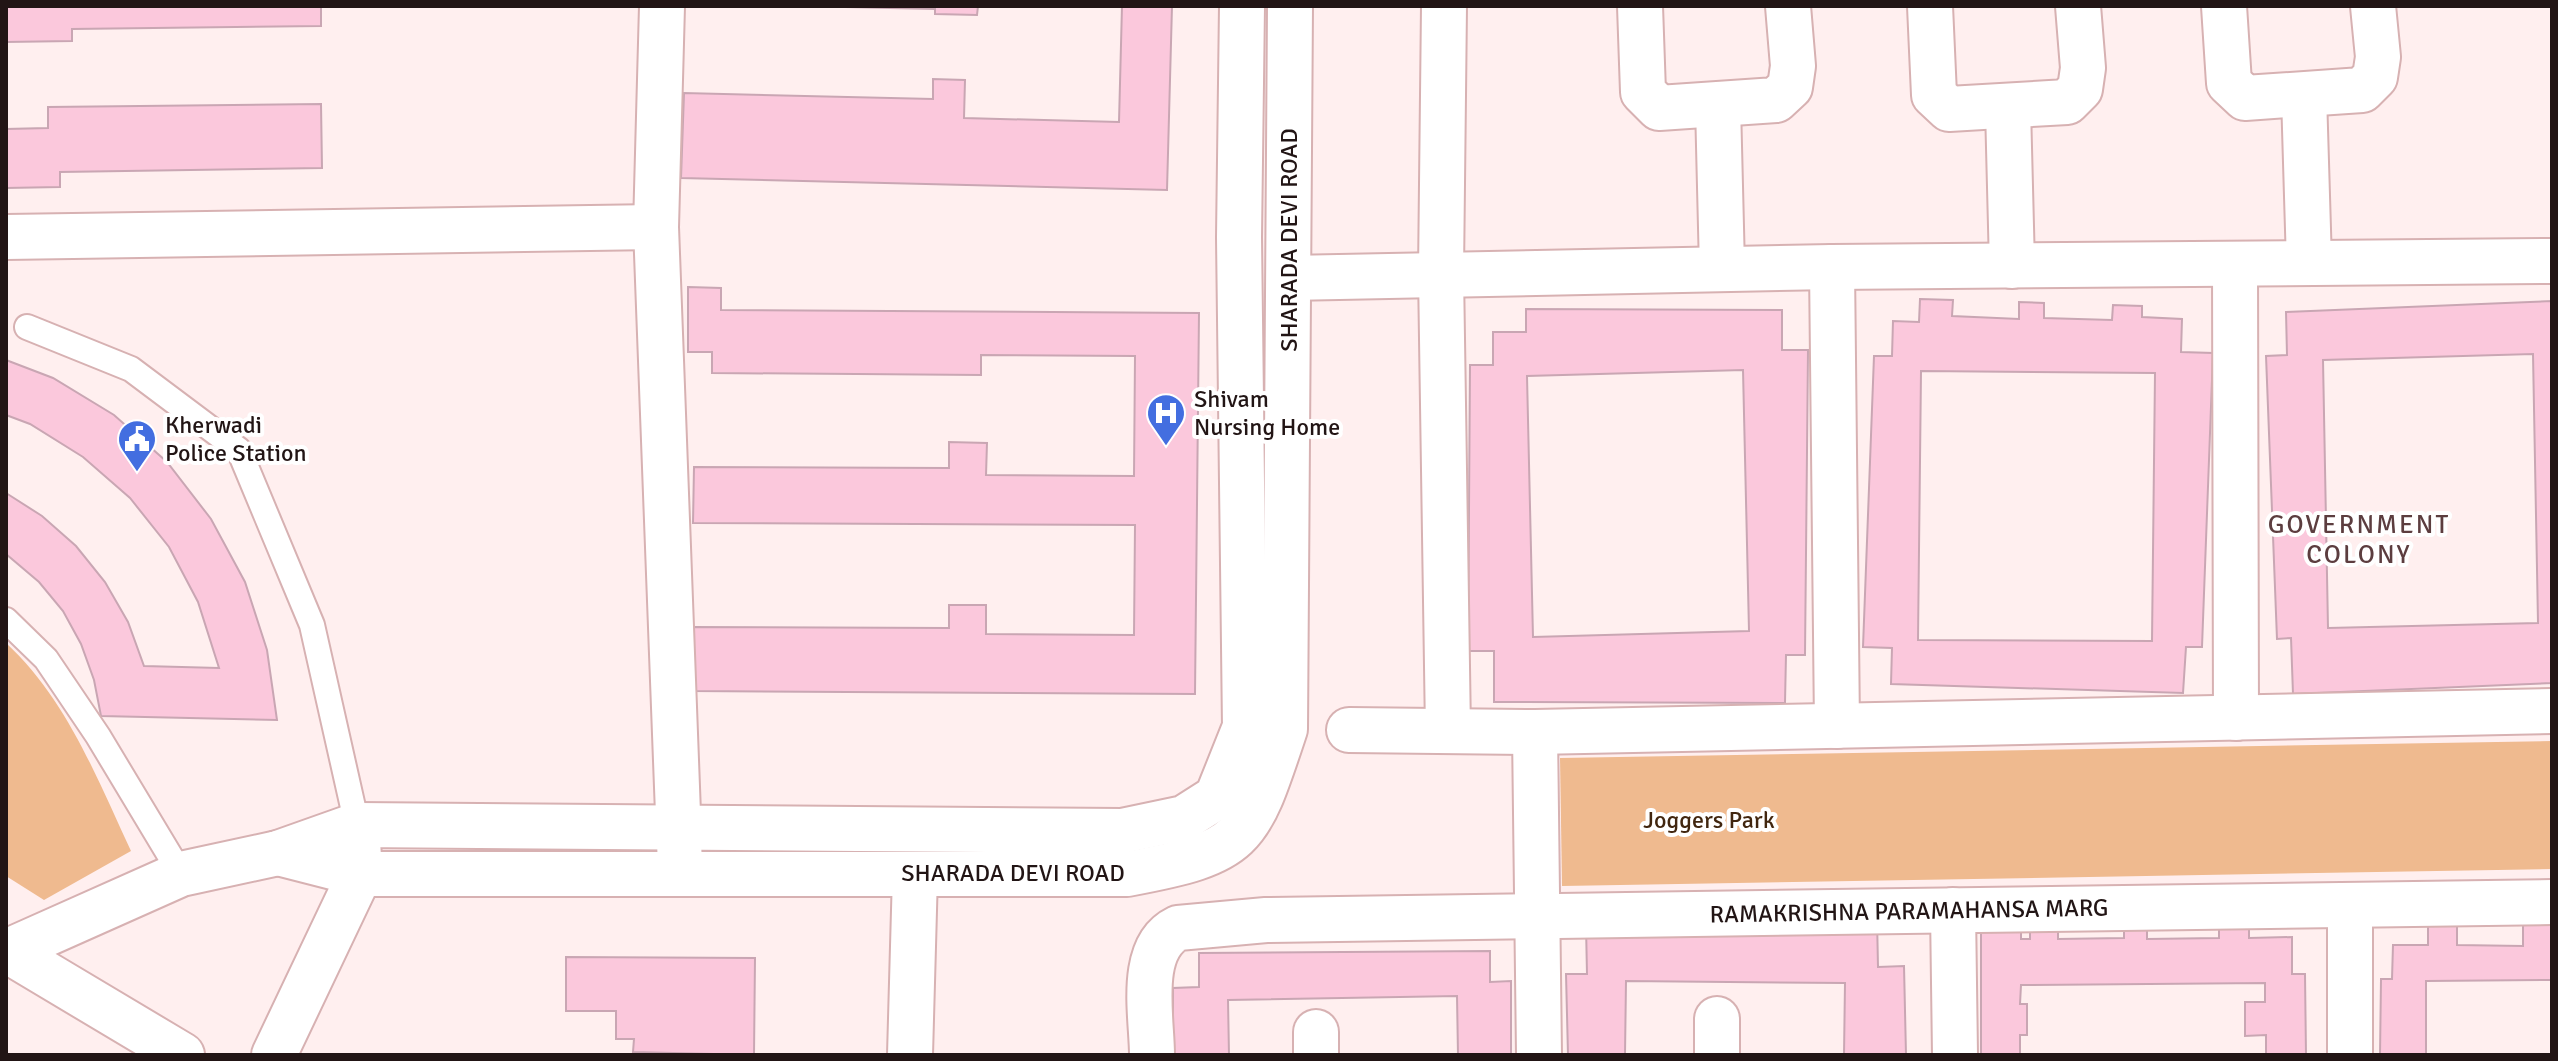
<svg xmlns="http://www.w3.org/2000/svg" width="2558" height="1061" font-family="Signika,sans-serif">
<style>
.green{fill:#efba8f}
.building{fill:#fbc8dc;stroke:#c9a6b3;stroke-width:2;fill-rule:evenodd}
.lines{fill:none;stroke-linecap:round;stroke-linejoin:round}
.lane-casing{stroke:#d7b1b2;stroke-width:28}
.street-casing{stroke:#d7b1b2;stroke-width:48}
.secondary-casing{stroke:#d7b1b2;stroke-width:48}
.lane{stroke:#fff;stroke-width:24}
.street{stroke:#fff;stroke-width:44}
.secondary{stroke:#fff;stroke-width:44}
.labels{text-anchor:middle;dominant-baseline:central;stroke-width:8;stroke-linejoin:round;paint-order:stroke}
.street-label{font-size:24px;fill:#221515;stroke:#fff}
.poi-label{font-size:24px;fill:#221515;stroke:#fff;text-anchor:start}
.park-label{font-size:24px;fill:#41260f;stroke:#fff}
.neighbourhood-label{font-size:26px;letter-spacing:2px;fill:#5c3d3f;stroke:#fff}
</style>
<rect width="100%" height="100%" fill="#ffefef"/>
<g class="green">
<path d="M6 643C66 698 97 778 131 851L44 900 6 876Z"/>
<path d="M2552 741V869L1562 886 1560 758Z"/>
</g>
<g class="building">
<path d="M6 6H321V26L72 29V41L6 42Z"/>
<path d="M800 6H978L977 15 935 14V9Z"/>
<path d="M1122 6H1172L1167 190 681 178 684 93 933 99V79L965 80 964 118 1119 122Z"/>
<path d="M321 104 322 168 60 172V187L6 188V129L48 128V107Z"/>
<path d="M688 287 721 288V310L1199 313 1195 694 691 691 692 627 949 628V605H986V634L1134 635 1135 525 693 523 694 467 949 468V442L987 443 986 475 1134 476 1135 356 981 355V375L712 373V352H688Z"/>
<path d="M1920 299 1953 300 1952 316 2019 319V302L2044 303V318L2112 320 2113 305 2142 306V317L2182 319 2181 352 2213 353 2202 647H2186L2183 693 1891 684 1892 648 1863 647 1874 356H1892L1893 321 1919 322ZM1921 371 2155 373 2152 641 1918 640Z"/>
<path d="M2552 301V683L2293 694 2291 638 2277 639 2266 356 2287 355 2286 312ZM2533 354 2538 623 2328 628 2323 360Z"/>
<path d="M1526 309 1782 310V350H1808L1805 655H1786L1785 703 1494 702V651H1468L1470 365H1493V332H1526ZM1743 370 1749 631 1533 637 1527 376Z"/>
<path d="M6 360 53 378 114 415 167 462 211 519 245 582 267 650 277 720 101 716 94 680 81 644 63 611 39 582 6 554V493L42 516 76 546 105 582 128 622 144 666 219 668 198 602 169 547 130 498 83 457 30 424 6 415Z"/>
<path d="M1877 918 1878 967 1904 966 1906 1055H1844L1845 983 1626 981 1625 1055H1568L1566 974H1587L1586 926Z"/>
<path d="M2124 923H2147V939L2219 938V925H2249V938L2292 937V974H2305L2306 1055H2266V1035L2245 1036V1002H2265V983L2021 985 2020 1004H2027V1035H2020V1055H1981V926H2021V939H2030V926H2058V939L2124 938Z"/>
<path d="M2428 923H2457V945L2523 946V924H2551L2552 980 2426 981V1055H2380L2381 979H2392L2393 945H2428Z"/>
<path d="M1490 951V982L1511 981V1055H1458L1457 996 1228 1000 1229 1055H1173V988L1199 987V953Z"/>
<path d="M566 957 755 958 754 1055 633 1052 634 1039H616V1011H566Z"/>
</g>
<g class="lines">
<g class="lane-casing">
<g id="lane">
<path d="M27 327 131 369 239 450 312 625 357 825"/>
<path d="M6 620 46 659 98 736 181 874"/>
</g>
</g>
<g class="street-casing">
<g id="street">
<path d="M662 6 656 227 680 867"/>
<path d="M1444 6 1441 273 1448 731"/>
<path d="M1640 6 1643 92 1659 108 1776 100 1790 87 1793 66 1788 6"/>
<path d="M1930 6 1934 95 1949 109 2067 102 2080 89 2083 68 2078 6"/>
<path d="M2224 6 2229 83 2245 98 2362 90 2375 77 2378 57 2373 6"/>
<path d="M2304 95 2309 263"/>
<path d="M1718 105 1722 268"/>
<path d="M2008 108 2012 266"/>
<path d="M6 237 656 227"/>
<path d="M2235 264 2236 718"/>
<path d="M1832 267 1837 726"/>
<path d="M1289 278 1832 267 2552 261"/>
<path d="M1349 730 1535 732 2552 711"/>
<path d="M1535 732 1539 1055"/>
<path d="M1953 910 1955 1055"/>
<path d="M274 1055 360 874 357 825"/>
<path d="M910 1055 915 874"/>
<path d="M1152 1055C1152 1017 1137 948 1178 928L1266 920 2552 902"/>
<path d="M1316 1055V1032"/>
<path d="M1717 1055V1019"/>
<path d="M2350 1055V907"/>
</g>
</g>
<g class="secondary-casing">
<g id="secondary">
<path d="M278 853 360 874H1127C1246 852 1248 841 1285 729L1290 6"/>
<path d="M6 950 182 1055"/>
<path d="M6 952 181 874 278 853 357 825 1122 831 1184 818 1217 797 1245 727 1239 237 1242 6"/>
</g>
</g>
<use href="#lane" class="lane"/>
<use href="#street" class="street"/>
<use href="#secondary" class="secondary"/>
</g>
<defs>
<g id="hospital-pin" transform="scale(2)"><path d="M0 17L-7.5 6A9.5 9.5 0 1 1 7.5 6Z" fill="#436ee0" stroke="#fff"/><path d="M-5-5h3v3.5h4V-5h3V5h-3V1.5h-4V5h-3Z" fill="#fff"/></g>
<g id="civic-pin" transform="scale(2)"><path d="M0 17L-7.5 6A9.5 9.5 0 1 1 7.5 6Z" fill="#436ee0" stroke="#fff"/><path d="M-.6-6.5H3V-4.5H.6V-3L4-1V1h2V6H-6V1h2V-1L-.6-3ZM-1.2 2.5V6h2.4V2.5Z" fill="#fff"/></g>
</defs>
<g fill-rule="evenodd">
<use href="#hospital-pin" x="1166" y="413"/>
<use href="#civic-pin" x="137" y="439"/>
</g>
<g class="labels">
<g class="street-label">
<text transform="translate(1289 240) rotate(-90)">SHARADA DEVI ROAD</text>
<text x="1013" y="873">SHARADA DEVI ROAD</text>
<text transform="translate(1909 911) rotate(-1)">RAMAKRISHNA PARAMAHANSA MARG</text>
</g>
<g class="poi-label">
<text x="1194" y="399">Shivam<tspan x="1194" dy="28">Nursing Home</tspan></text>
<text x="165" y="425">Kherwadi<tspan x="165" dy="28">Police Station</tspan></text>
</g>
<g class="park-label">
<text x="1709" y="820">Joggers Park</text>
</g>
<g class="neighbourhood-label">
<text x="2359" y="525">GOVERNMENT<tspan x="2359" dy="30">COLONY</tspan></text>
</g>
</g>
<rect width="2558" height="1061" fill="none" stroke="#221515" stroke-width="16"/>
</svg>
